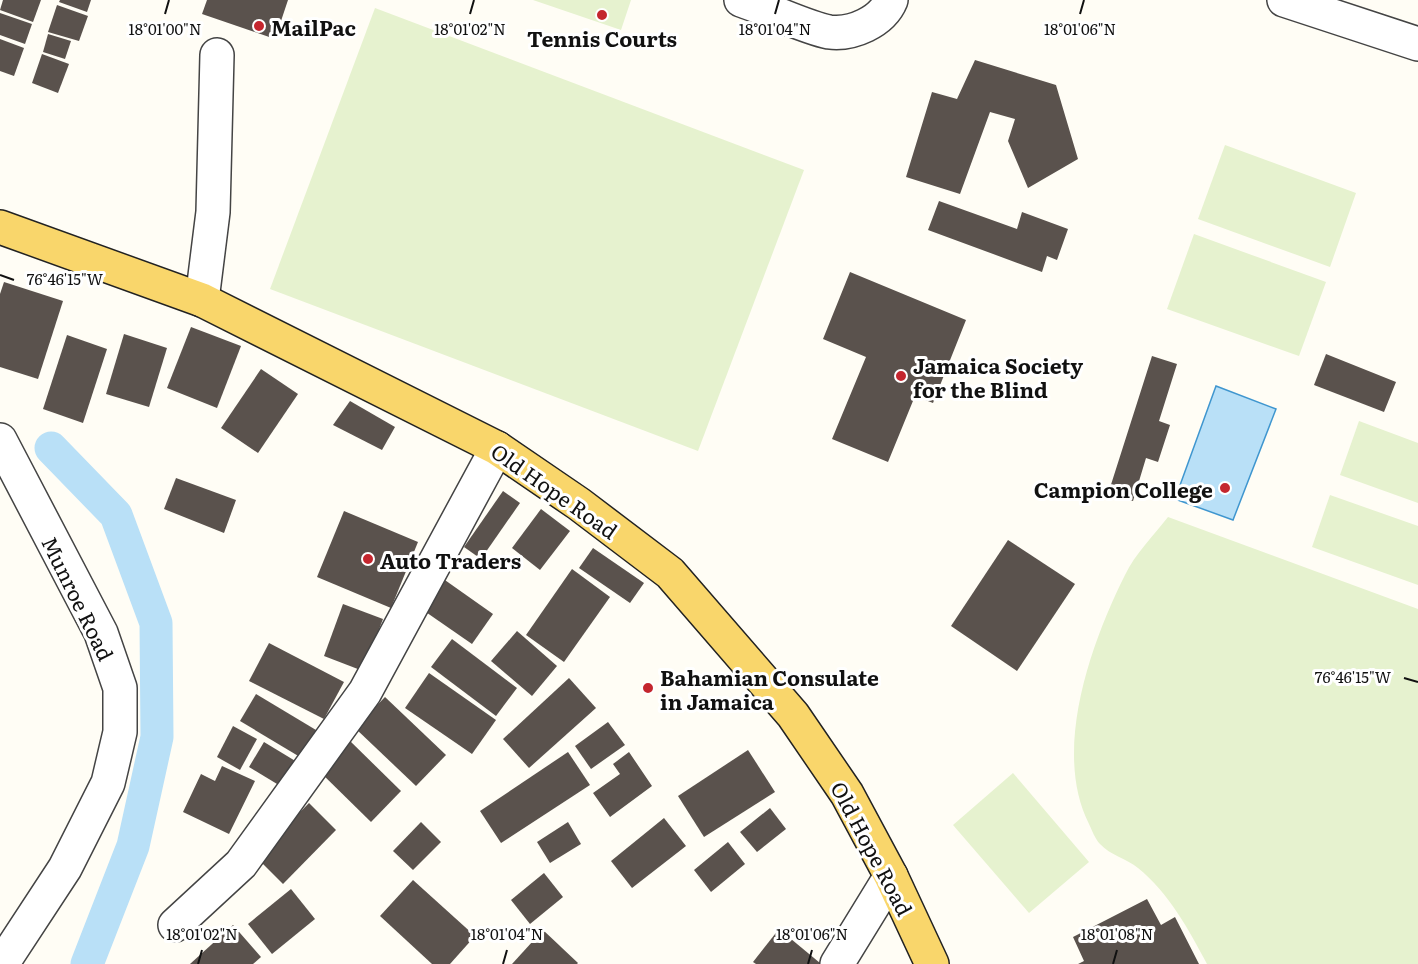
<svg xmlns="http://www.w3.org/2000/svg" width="1418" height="964" font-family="Literata,serif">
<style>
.pitch{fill:#e6f2cf}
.water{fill:#b9e0f7;stroke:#3f96cf;stroke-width:1.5}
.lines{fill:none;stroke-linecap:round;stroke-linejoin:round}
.canal{stroke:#b9e0f7;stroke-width:33}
.building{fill:#5a524d}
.minor-casing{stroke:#444;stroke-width:36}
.major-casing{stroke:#222;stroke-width:36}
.minor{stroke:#fff;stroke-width:33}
.major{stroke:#f9d66b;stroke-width:33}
.ticks{fill:none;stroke:#111;stroke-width:2}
.poi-dot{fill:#c4262e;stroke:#fff;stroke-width:2}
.labels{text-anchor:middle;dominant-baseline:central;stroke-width:6;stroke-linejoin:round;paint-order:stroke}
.poi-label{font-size:21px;font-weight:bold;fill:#111;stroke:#fff;text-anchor:start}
.street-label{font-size:21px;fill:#111;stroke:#fff}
.ticks-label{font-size:15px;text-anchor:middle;fill:#111;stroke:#fff;stroke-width:6;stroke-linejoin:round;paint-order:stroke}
</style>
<rect width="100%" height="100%" fill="#fffdf5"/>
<g class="pitch">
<path d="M533 0H631L621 30Z"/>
<path d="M375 8 804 170 698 451 270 289Z"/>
<path d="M1225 145 1356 193 1330 267 1198 219Z"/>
<path d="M1194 234 1326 282 1299 356 1167 309Z"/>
<path d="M1359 421 1418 443V503L1340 475Z"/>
<path d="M1330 495 1418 526V585L1312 547Z"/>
<path d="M1168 517 1418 609V964H1207C1189 930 1169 893 1138 868 1127 859 1110 855 1100 844 1095 839 1092 830 1089 824 1052 751 1091 643 1125 575 1135 554 1154 535 1168 517Z"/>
<path d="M1013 773 1089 862 1029 913 953 825Z"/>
</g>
<path class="water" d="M1216 386 1276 409 1233 520 1175 499Z"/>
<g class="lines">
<path class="canal" d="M51 448 116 515 156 623 157 737 133 846 87 964"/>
</g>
<g class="building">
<path d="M3 0H41L33 22 0 10Z"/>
<path d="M60 0H91L87 12 59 2Z"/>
<path d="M207 0H288L275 39 202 14Z"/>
<path d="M57 5 88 16 79 41 48 32Z"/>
<path d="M0 13 32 24 25 44 0 35Z"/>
<path d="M48 34 71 41 65 59 43 52Z"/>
<path d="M0 39 24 48 14 76 0 71Z"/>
<path d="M42 54 69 64 58 93 32 83Z"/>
<path d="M975 60 1056 85 1078 159 1028 188 1008 141 1015 119 990 112 960 194 906 177 932 92 957 99Z"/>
<path d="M939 201 1017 229 1022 212 1068 229 1057 260 1047 256 1042 272 928 230Z"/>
<path d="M850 272 966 320 933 403 915 396 888 462 832 439 866 357 823 339Z"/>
<path d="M4 282 63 301 38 379 0 367V294Z"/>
<path d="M191 327 241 346 217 408 167 388Z"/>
<path d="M124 334 167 348 149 407 106 394Z"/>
<path d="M67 335 107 349 83 423 43 409Z"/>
<path d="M1326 354 1396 382 1384 412 1314 385Z"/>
<path d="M1152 356 1177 364 1159 421 1170 425 1158 462 1146 458 1133 501 1108 494Z"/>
<path d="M261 369 298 394 258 453 221 428Z"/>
<path d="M350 401 395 427 382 450 333 425Z"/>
<path d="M176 478 236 500 224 533 164 509Z"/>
<path d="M503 491 520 503 481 559 464 547Z"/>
<path d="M541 509 570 531 540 570 512 548Z"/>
<path d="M344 511 418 542 391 608 317 577Z"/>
<path d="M1008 540 1075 584 1017 671 951 626Z"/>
<path d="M593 548 644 583 630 603 579 568Z"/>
<path d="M572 569 610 597 564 662 526 635Z"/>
<path d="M442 578 493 614 472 644 420 608Z"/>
<path d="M343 604 383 619 363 671 324 656Z"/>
<path d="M517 631 557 666 532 696 491 661Z"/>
<path d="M452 639 517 688 496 716 431 667Z"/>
<path d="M269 643 344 682 324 719 249 681Z"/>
<path d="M429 673 496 720 472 754 405 708Z"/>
<path d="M569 678 596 708 529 768 503 739Z"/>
<path d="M256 694 321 733 305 760 240 721Z"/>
<path d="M385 697 446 755 416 786 355 728Z"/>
<path d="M608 722 625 745 591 769 575 746Z"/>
<path d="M233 726 257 739 240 770 217 757Z"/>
<path d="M347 738 401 791 371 822 317 769Z"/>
<path d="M264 742 297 762 282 787 249 767Z"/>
<path d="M748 750 775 792 704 837 678 796Z"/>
<path d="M568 752 590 785 501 843 480 811Z"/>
<path d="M629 752 652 786 610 817 593 793 620 774 613 764Z"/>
<path d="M222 766 255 781 229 834 183 812 201 774 215 781Z"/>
<path d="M309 803 336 830 283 884 256 857Z"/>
<path d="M770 808 786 829 757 852 740 832Z"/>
<path d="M664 818 686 846 632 888 611 861Z"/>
<path d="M421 822 441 842 413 870 393 851Z"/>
<path d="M568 822 581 844 550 863 537 842Z"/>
<path d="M728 842 745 864 711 892 694 870Z"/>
<path d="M544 873 563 897 530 924 511 900Z"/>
<path d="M413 880 475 936 450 964H432L380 916Z"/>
<path d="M291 889 315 919 272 954 248 924Z"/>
<path d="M1147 899 1161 925 1175 917 1199 964H1078L1084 961 1073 937Z"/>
<path d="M233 925 261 957 253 964H190Z"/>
<path d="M779 929 820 963 819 964H756L753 962Z"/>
<path d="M543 930 578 963 577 964H512Z"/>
</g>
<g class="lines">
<g class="minor-casing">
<g id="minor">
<path d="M741 0C765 8 807 28 829 32 852 35 882 22 891 0"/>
<path d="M1284 0 1418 44"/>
<path d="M202 300 213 212 217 55"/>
<path d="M0 440 101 633 120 688V732L108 783 65 868 2 964"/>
<path d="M175 925 241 864 365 692 497 448"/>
<path d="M837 964 891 876"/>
</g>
</g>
<g class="major-casing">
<path id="major" d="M0 227 202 300 497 448 579 504 670 573 793 715 847 794 891 876 932 964"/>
</g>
<use href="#minor" class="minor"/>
<use href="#major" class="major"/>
</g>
<path class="ticks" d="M165 14 169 0M470 14 474 0M775 14 779 0M1080 14 1084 0M0 275 14 280M1404 678 1418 682M198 964 202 950M503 964 507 950M808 964 812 950M1113 964 1117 950"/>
<g class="poi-dot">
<circle cx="602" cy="15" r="6"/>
<circle cx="259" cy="26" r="6"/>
<circle cx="901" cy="376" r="6"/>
<circle cx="1225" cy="488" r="6"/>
<circle cx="368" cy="559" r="6"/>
<circle cx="648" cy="688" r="6"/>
</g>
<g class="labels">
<g class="poi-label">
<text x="271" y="26">MailPac</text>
<text x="602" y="37" text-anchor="middle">Tennis Courts</text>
<text x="913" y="364">Jamaica Society<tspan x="913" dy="24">for the Blind</tspan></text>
<text x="1213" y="488" text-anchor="end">Campion College</text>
<text x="380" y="559">Auto Traders</text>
<text x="660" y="676">Bahamian Consulate<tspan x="660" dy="24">in Jamaica</tspan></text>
</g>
<g class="street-label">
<text transform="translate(555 490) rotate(35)">Old Hope Road</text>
<text transform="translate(79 598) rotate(64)">Munroe Road</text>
<text transform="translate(873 848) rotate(62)">Old Hope Road</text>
</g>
</g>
<g class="ticks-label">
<text x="165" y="35">18°01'00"N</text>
<text x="470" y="35">18°01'02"N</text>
<text x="775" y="35">18°01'04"N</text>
<text x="1080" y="35">18°01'06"N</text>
<text x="65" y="285">76°46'15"W</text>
<text x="1353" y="683">76°46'15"W</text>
<text x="202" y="940">18°01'02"N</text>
<text x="507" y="940">18°01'04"N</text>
<text x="812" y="940">18°01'06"N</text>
<text x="1117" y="940">18°01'08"N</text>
</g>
</svg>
